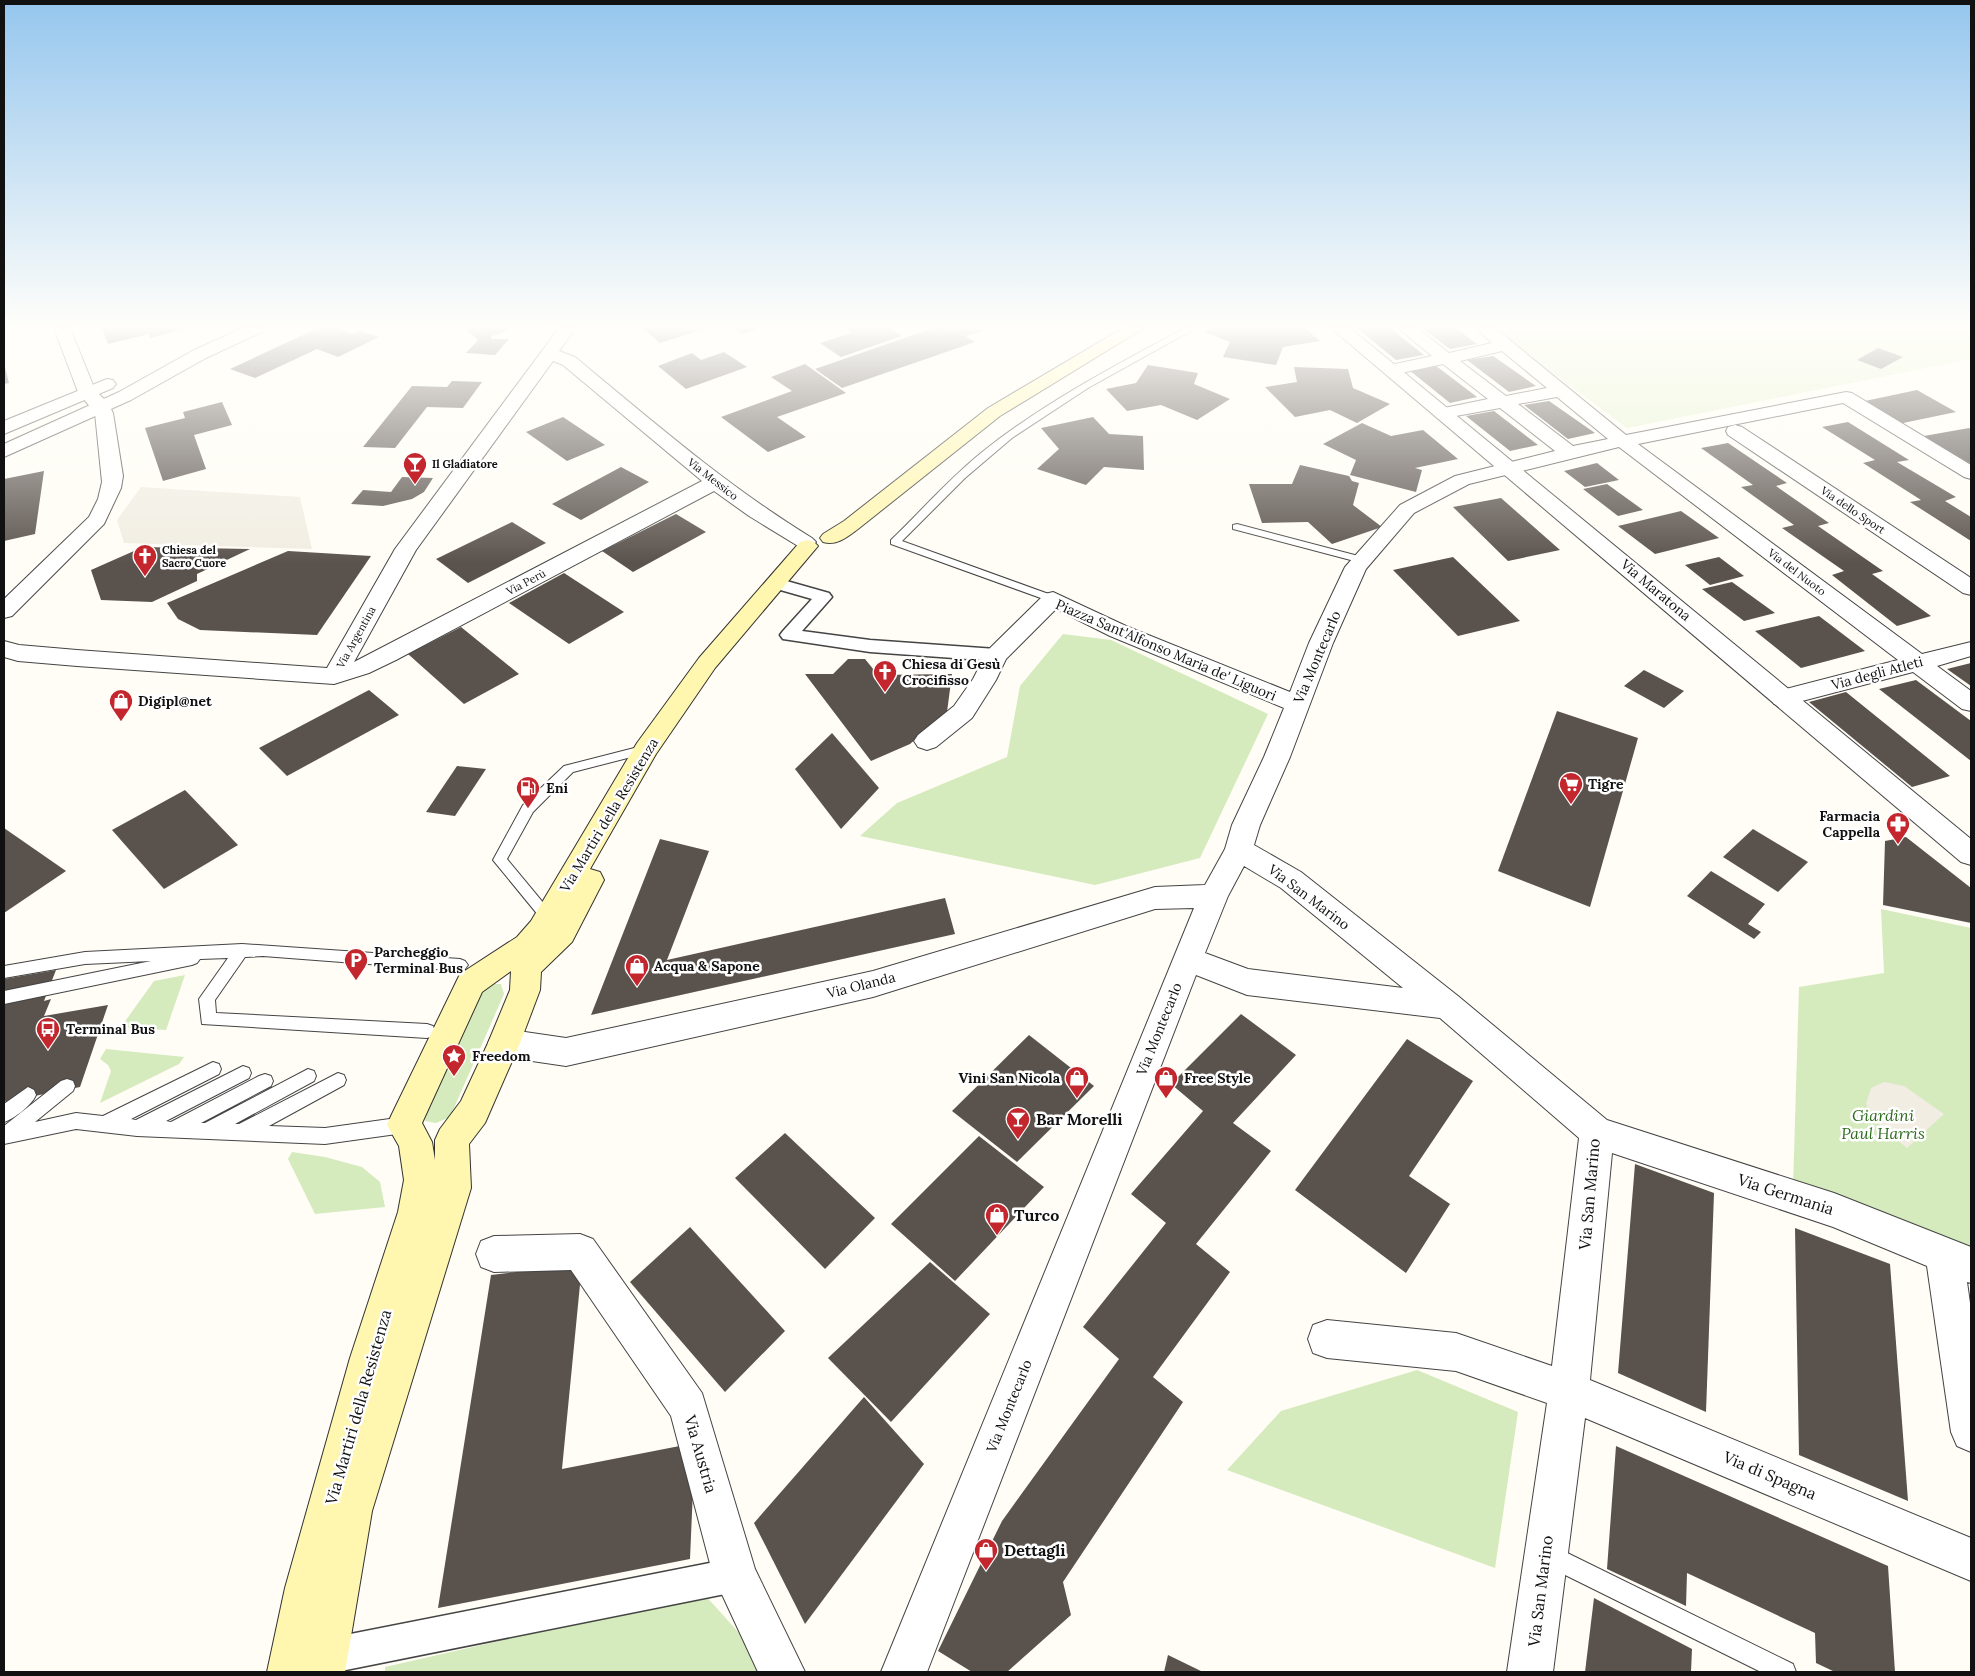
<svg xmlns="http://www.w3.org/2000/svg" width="1975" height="1676" font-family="Lora,serif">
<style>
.green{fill:#d5ebbd}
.pitch{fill:#e6f2cf}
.plaza{fill:#f1ede2}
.building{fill:#5a524d}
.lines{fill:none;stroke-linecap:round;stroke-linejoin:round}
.service-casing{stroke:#444;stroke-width:2}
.pedestrian-casing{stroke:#444;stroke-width:3}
.minor-casing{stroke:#444;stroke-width:2}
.tertiary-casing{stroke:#444;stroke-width:2}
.secondary-casing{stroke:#333;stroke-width:2}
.service{fill:#fff;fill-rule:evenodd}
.pedestrian{fill:#fff;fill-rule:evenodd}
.minor{fill:#fff;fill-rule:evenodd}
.tertiary{fill:#fff;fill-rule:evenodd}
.secondary{fill:#fff6b0;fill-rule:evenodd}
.labels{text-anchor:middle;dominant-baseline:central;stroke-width:5;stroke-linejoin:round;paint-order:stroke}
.far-poi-label{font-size:11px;font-weight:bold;fill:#111;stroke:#fff;text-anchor:start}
.far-street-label{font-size:11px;fill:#111;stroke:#fff}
.street-label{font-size:14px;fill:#111;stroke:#fff}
.poi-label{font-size:14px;font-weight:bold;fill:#111;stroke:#fff;text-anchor:start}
.near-park-label{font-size:16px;font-style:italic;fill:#2f6b1f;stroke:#fff}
.near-poi-label{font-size:16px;font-weight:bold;fill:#111;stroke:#fff;text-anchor:start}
.near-street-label{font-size:16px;fill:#111;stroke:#fff}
</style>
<rect width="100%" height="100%" fill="#fffdf5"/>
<g class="green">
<path d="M1063 634 1111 640 1268 714 1200 858 1095 885 860 836 897 803 1007 757 1020 686Z"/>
<path d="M1881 909 1971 928V1252L1837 1201 1793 1187 1799 987 1884 973Z"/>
<path d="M185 975 166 1030 121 1027 154 981Z"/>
<path d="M485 984H501L504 994 450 1117 436 1123 425 1121 426 1104Z"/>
<path d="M106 1049 184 1057 179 1064 100 1103 111 1071 108 1065 100 1059Z"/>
<path d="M292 1152 325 1157 362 1167 380 1182 385 1207 315 1214 288 1159Z"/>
<path d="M1417 1370 1518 1412 1495 1568 1227 1470 1281 1411Z"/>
<path d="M704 1594 758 1654 759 1672H385V1667Z"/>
</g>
<path class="pitch" d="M1971 328V359L1627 428 1494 329Z"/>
<g class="plaza">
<path d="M141 487 300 497 312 549 124 543 117 520Z"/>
<path d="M1884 1082 1904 1086 1944 1114 1907 1148 1881 1127 1866 1104 1871 1088Z"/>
</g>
<g class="building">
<path d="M102 328H185V329L150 338 149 334 108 344Z"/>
<path d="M318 328H336L352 334 360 331 379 337 338 357 317 349 255 378 230 369Z"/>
<path d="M465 328H505L508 331 491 336 492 339H509L495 355 466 353 478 340Z"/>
<path d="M642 328H704V329L660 343Z"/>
<path d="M734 328H758V329L743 334Z"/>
<path d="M845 328H890L902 336 841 357 820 343 851 333Z"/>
<path d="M933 328 988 329 967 336 954 329 975 342 842 388 815 369Z"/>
<path d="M1211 328H1305L1320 341 1283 347 1276 365 1223 357 1230 342 1205 332Z"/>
<path d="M1357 328H1390L1424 355 1396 360Z"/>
<path d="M1422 328H1456L1477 344 1450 349Z"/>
<path d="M1878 348 1903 357 1881 369 1857 360Z"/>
<path d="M724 352 747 367 686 389 658 366 692 353 701 360Z"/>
<path d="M1493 356 1536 386 1509 392 1467 360Z"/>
<path d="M4 363 9 383 4 384Z"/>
<path d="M805 364 846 393 777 417 806 437 768 452 721 417 792 391 771 377Z"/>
<path d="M1148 365 1198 373 1194 384 1230 399 1197 420 1161 405 1127 411 1106 389 1136 383Z"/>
<path d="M1435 365 1477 397 1450 403 1409 370Z"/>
<path d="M1294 367 1348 369 1353 388 1390 404 1357 423 1330 410 1295 417 1265 387 1297 382Z"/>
<path d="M452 381 482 382 463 408 427 407 395 448 363 447 412 386 447 387Z"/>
<path d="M1917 390 1956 412 1903 423 1865 401Z"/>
<path d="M1549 401 1595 433 1568 439 1524 405Z"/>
<path d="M222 402 232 425 194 435 206 469 163 481 145 428 185 418 183 412Z"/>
<path d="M1494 411 1538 445 1510 451 1466 416Z"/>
<path d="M563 417 605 445 567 461 526 432Z"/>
<path d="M1093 417 1109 434 1143 436 1144 470 1104 467 1086 485 1037 469 1059 449 1041 428Z"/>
<path d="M1848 422 1909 460 1897 462 1956 497 1945 501 1971 517V541L1910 502 1921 500 1863 463 1875 460 1822 427Z"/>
<path d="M1362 423 1391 436 1423 430 1458 459 1415 468 1422 470 1416 492 1350 475 1356 460 1323 444Z"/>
<path d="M1969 428 1971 429V464L1924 436Z"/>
<path d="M1728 443 1787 483 1776 486 1829 523 1818 526 1883 571 1872 574 1931 616 1897 626 1832 575 1844 571 1782 528 1794 525 1741 487 1753 485 1701 448Z"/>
<path d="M1597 463 1619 480 1585 487 1564 471Z"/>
<path d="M1300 465 1349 476 1352 481 1359 483 1353 505 1382 527 1332 544 1308 522 1262 523 1249 484H1292Z"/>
<path d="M621 467 649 482 581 520 552 504Z"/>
<path d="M44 471 35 534 4 541V479Z"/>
<path d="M402 477 433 478 424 492 412 499 383 506 351 504 363 490 391 492Z"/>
<path d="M1607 484 1643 510 1618 516 1583 489Z"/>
<path d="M1501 498 1560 550 1508 561 1453 507Z"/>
<path d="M1681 511 1719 538 1655 554 1618 526Z"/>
<path d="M676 514 706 532 633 572 602 551Z"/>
<path d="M512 522 546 543 468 583 436 559Z"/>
<path d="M143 547 250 549 197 574V581L152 602 101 600 91 570Z"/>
<path d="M288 551 371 556 317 635 200 630 178 619 167 603Z"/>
<path d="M1453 557 1497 599 1520 621 1458 636 1393 570Z"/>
<path d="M1719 557 1744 576 1710 585 1685 565Z"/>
<path d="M564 573 624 612 569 644 509 603Z"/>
<path d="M1732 582 1775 613 1744 621 1702 589Z"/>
<path d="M1819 616 1865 651 1801 668 1755 631Z"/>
<path d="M461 627 519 674 464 704 408 654Z"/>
<path d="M848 659H865L878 675 952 674 947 712 910 744 871 761 805 674H833Z"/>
<path d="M1971 663V686L1947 669Z"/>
<path d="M1644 670 1684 691 1664 708 1624 686Z"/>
<path d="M1916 680 1971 721V761L1879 689Z"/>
<path d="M369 690 399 715 287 776 259 748Z"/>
<path d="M1846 692 1950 776 1912 787 1809 702Z"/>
<path d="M1557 711 1638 738 1590 907 1498 871Z"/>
<path d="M832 733 879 788 841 829 795 769Z"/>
<path d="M457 766 486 769 455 816 426 812Z"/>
<path d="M185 790 238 845 164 889 112 830Z"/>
<path d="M4 828 66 871 4 913Z"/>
<path d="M1753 829 1808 862 1778 892 1723 857Z"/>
<path d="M1906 837 1971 888V923L1883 905 1885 841Z"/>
<path d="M660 839 709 851 667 960 945 898 955 934 591 1015Z"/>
<path d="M1711 871 1765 904 1748 924 1761 932 1754 939 1687 896Z"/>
<path d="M56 970 44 1001 51 999 44 1016 108 1005 80 1087 4 1102V979Z"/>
<path d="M1241 1014 1296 1055 1233 1123 1271 1151 1196 1244 1230 1272 1153 1377 1183 1402 1063 1582 1071 1615 1007 1672H972L938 1651 1002 1521 1119 1359 1083 1327 1166 1223 1131 1194 1203 1111 1171 1084Z"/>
<path d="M1029 1035 1094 1086 1017 1162 952 1111Z"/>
<path d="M1407 1039 1473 1081 1409 1176 1450 1204 1406 1273 1295 1190Z"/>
<path d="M785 1133 875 1218 825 1269 735 1178Z"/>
<path d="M979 1136 1044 1187 955 1281 891 1224Z"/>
<path d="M1635 1164 1714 1193 1706 1412 1618 1373Z"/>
<path d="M690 1227 785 1331 725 1392 630 1282Z"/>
<path d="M1795 1228 1890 1264 1908 1501 1799 1455Z"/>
<path d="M930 1262 990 1314 891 1422 828 1358Z"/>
<path d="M582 1264 562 1469 695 1443 690 1559 438 1608 491 1275Z"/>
<path d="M864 1397 924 1464 805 1624 754 1523Z"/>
<path d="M1616 1446 1888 1566 1895 1672H1835L1816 1663 1815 1633 1687 1573 1686 1606 1607 1569Z"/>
<path d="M1594 1598 1692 1649 1691 1672H1585Z"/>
<path d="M1168 1655 1203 1672H1164Z"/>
</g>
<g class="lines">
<g class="service-casing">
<g id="service">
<path d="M1185 328H1196L1088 388 1012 438 965 478 902 541 1057 597V601H1049L891 544V540C921 511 949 479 981 453 1043 403 1114 366 1185 328Z"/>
<path d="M1237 524 1366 558 1367 560 1362 563 1233 529V525Z"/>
<path d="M646 745 652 749 651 752 573 772 533 812 507 859 555 917 553 921H543L493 860 523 805 564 766Z"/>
<path d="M242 944 460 959 465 961 468 965 465 969 460 971 263 956 245 957 215 1000 216 1013 427 1024 433 1026 435 1031 433 1036 427 1038 202 1024 199 999 228 958 200 959 197 963 192 965 4 1004V991L151 961 85 964 4 978V966L85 952Z"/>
<path d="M213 1062 219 1064 221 1069 219 1074 131 1119 136 1120 243 1066 249 1068 251 1073 249 1078 166 1121 171 1122 259 1076 265 1074 271 1076 273 1081 271 1086 201 1123H205L308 1069 314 1071 316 1076 314 1081 235 1124H239L338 1073 344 1075 346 1080 344 1085 269 1126 325 1128 404 1117 410 1119 412 1125 410 1131 404 1133 325 1144 137 1136 76 1129 4 1144V1126L61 1081 67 1079 73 1081 75 1086 73 1091 35 1122 76 1113 103 1116Z"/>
<path d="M28 1087 34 1090 36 1095C31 1106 15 1118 4 1122V1104Z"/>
<path d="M1551 1545 1793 1664 1796 1672H1761L1543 1564 1540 1556 1543 1548Z"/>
</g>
</g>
<g class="pedestrian-casing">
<g id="pedestrian">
<path d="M776 578 829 593 832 597 802 631 870 640 996 649 1002 651 1005 655 1002 659 996 661 870 652 783 639 780 635 783 631 812 599 770 587 768 583 770 579Z"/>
<path d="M735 1558 747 1563 752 1575 747 1587 735 1592 336 1672H320L313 1669 307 1657 313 1645 325 1639Z"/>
</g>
</g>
<g class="minor-casing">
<g id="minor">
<path d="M54 328H70L95 390 108 403 113 413 123 476 121 488 104 524 12 616 4 618V599L89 517 98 499 102 482 95 413 78 392Z"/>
<path d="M559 328H576L559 351 575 357C652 421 727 486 812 538L816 542 812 546 805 548 798 546 749 516 714 491 396 660 369 673 334 684 77 666 18 661 4 657V641L19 645 77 650 327 668 395 549ZM553 361 563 365 702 481 354 662 416 550Z"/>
<path d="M1398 328H1417L1449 353 1492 343 1476 328H1495L1626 435 1846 392 1852 393 1971 465V479L1964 477 1843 403 1638 444 1922 654 1971 642V656L1937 666 1971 691V711L1962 709 1913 672 1783 706 1774 704 1771 698 1774 692 1898 660 1619 447 1469 484 1414 513 1366 569 1333 643 1290 757 1260 825 1254 845 1301 872 1458 996 1607 1120 1834 1193 1971 1247V1283L1967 1282 1971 1310V1452L1957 1446 1951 1432 1927 1266 1833 1227 1612 1153 1590 1380 1971 1538V1581L1585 1418 1553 1672H1507L1547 1403 1456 1371 1327 1358 1313 1353 1308 1339 1313 1325 1327 1320 1456 1333 1552 1366 1579 1138 1440 1018 1247 995 1196 975 927 1672H881L1194 908 1155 909 873 997 566 1066 504 1057 493 1053 488 1043 493 1033 504 1029 566 1038 873 971 1155 887 1205 885 1225 849 1232 825 1264 757 1284 708 1110 636 1056 609 1006 659 996 680 972 718 936 747 927 750 918 747 914 741 918 735 954 706 973 679 988 650 1045 594 1053 592 1126 626 1290 692 1309 643 1345 567 1400 505 1455 476 1555 451 1500 408 1445 418 1439 417 1436 413 1439 409 1488 399 1443 364 1392 375 1386 374 1383 370 1386 366 1432 356ZM1502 351 1547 388 1506 396 1460 361ZM1557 397 1608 439 1573 446 1518 404ZM1244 866 1281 888 1403 988 1248 969 1205 953 1228 896Z"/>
<path d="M1735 425 1742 427 1971 578V595L1963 593 1728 435 1726 431 1728 427Z"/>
<path d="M580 1234 593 1239 702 1393 755 1569 805 1672H758L713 1575 671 1416 571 1270 494 1272 481 1267 476 1254 481 1241 494 1236Z"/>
</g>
</g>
<g class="tertiary-casing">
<g id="tertiary">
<path d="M243 328H266L264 331 206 358 131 400 4 457V444L119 392 194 350Z"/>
<path d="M1331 328H1350L1971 839V865L1961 862Z"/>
<path d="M107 379 113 380 116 384 113 388 4 434V421Z"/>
</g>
</g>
<g class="secondary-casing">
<g id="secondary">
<path d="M1123 328H1144L1000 416 858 529C847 537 837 546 823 542L820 538 823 534 844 521 988 408Z"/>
<path d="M807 540 814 542 818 546 715 668 656 754 590 869 600 872 604 880 572 942 541 972 540 990 520 1043 485 1123 469 1144 471 1188 372 1511 345 1672H267L285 1588 350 1358 398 1212 404 1180 399 1146 387 1125 392 1114 460 974 517 937 531 921 637 743 699 658 800 542ZM511 971 510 990 488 1043 461 1101 440 1129 435 1140V1160L432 1142 422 1123 482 992Z"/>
</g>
</g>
<use href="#service" class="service"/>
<use href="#pedestrian" class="pedestrian"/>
<use href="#minor" class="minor"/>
<use href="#tertiary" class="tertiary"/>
<use href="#secondary" class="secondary"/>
</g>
<linearGradient id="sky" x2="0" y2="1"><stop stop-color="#95c6ee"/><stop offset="0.58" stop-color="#fffefa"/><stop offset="1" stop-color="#fffefa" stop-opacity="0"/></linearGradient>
<rect width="1975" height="563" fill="url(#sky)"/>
<defs>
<g id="bar-pin" transform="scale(1.25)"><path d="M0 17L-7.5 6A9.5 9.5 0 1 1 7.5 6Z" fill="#c4262e" stroke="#fff"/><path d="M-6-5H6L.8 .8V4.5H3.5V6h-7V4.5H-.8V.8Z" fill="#fff"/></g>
<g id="church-pin" transform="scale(1.25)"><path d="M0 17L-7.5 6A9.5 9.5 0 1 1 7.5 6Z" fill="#c4262e" stroke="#fff"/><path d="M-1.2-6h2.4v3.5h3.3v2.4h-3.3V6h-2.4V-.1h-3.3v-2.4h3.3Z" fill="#fff"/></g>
<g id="shop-pin" transform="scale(1.25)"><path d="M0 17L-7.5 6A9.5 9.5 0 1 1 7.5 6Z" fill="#c4262e" stroke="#fff"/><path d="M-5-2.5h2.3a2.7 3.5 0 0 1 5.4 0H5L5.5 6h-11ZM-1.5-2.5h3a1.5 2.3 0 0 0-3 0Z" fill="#fff"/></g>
<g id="supermarket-pin" transform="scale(1.25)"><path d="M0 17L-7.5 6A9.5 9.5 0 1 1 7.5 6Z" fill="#c4262e" stroke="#fff"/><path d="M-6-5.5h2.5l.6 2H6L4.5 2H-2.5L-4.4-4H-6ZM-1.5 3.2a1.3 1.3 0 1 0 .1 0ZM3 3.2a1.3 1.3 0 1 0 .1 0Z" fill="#fff"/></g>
<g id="fuel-pin" transform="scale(1.25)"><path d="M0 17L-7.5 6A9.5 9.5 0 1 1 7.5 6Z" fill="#c4262e" stroke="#fff"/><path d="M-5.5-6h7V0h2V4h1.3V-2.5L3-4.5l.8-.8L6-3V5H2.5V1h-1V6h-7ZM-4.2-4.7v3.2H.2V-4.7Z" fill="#fff"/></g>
<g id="pharmacy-pin" transform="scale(1.25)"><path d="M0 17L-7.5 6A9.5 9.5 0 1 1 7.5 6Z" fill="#c4262e" stroke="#fff"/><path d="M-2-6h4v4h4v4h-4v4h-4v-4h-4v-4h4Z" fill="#fff"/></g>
<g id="parking-pin" transform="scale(1.25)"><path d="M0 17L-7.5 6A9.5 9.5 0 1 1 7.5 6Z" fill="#c4262e" stroke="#fff"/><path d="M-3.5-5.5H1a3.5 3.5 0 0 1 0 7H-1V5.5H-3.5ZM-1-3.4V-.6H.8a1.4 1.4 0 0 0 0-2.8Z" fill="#fff"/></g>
<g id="bus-pin" transform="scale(1.25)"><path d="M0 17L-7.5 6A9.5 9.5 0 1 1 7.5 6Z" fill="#c4262e" stroke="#fff"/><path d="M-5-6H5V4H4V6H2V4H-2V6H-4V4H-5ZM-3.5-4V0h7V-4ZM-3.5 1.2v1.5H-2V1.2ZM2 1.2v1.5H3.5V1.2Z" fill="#fff"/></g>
<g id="sight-pin" transform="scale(1.25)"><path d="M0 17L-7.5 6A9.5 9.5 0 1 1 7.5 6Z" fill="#c4262e" stroke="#fff"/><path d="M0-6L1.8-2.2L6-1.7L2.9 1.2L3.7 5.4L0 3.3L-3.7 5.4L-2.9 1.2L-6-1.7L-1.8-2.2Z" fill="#fff"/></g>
</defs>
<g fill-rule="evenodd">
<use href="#bar-pin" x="415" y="464"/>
<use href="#church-pin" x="145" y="556"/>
<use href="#church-pin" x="885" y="672"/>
<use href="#shop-pin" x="121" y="701"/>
<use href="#supermarket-pin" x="1571" y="784"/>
<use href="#fuel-pin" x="528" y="788"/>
<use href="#pharmacy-pin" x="1898" y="824"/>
<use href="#parking-pin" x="356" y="960"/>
<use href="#shop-pin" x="637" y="966"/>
<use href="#bus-pin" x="48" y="1029"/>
<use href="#sight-pin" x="454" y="1056"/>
<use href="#shop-pin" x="1077" y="1078"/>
<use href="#shop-pin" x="1166" y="1078"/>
<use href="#bar-pin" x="1018" y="1119"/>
<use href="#shop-pin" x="997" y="1215"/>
<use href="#shop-pin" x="986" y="1550"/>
</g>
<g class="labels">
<g class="far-poi-label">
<text x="432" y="464">Il Gladiatore</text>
<text x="162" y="550">Chiesa del<tspan x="162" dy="13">Sacro Cuore</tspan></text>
</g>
<g class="far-street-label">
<text transform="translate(713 479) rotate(38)">Via Messico</text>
<text transform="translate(1853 510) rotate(34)">Via dello Sport</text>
<text transform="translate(1797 572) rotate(37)">Via del Nuoto</text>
<text transform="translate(526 582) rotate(-28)">Via Perù</text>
<text transform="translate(356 637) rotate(-61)">Via Argentina</text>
</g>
<g class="street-label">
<text transform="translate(1656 590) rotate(40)">Via Maratona</text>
<text transform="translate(1166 650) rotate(23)">Piazza Sant'Alfonso Maria de' Liguori</text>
<text transform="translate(1317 657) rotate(-67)">Via Montecarlo</text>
<text transform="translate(1877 673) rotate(-15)">Via degli Atleti</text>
<text transform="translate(609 815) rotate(-59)">Via Martiri della Resistenza</text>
<text transform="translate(1309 897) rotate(37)">Via San Marino</text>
<text transform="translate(861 985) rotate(-14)">Via Olanda</text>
<text transform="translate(1159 1029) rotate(-68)">Via Montecarlo</text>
<text transform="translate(1009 1406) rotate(-68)">Via Montecarlo</text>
</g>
<g class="poi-label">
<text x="902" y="664">Chiesa di Gesù<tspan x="902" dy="16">Crocifisso</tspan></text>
<text x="138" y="701">Digipl@net</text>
<text x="1588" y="784">Tigre</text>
<text x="546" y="788">Eni</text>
<text x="1880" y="816" text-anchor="end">Farmacia<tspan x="1880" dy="16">Cappella</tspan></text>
<text x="374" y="952">Parcheggio<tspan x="374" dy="16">Terminal Bus</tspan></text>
<text x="654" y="966">Acqua &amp; Sapone</text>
<text x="66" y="1029">Terminal Bus</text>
<text x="472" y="1056">Freedom</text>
<text x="1060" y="1078" text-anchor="end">Vini San Nicola</text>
<text x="1184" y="1078">Free Style</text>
</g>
<g class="near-park-label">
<text x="1883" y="1115">Giardini<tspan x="1883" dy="18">Paul Harris</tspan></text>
</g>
<g class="near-poi-label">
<text x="1036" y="1119">Bar Morelli</text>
<text x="1014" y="1215">Turco</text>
<text x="1004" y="1550">Dettagli</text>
</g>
<g class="near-street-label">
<text transform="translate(1589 1194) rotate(-85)">Via San Marino</text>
<text transform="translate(1786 1194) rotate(18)">Via Germania</text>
<text transform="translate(358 1407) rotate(-74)">Via Martiri della Resistenza</text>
<text transform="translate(701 1454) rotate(74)">Via Austria</text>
<text transform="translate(1770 1475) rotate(23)">Via di Spagna</text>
<text transform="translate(1540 1591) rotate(-83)">Via San Marino</text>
</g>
</g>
<rect width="1975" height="1676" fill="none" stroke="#111111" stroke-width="10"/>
</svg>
